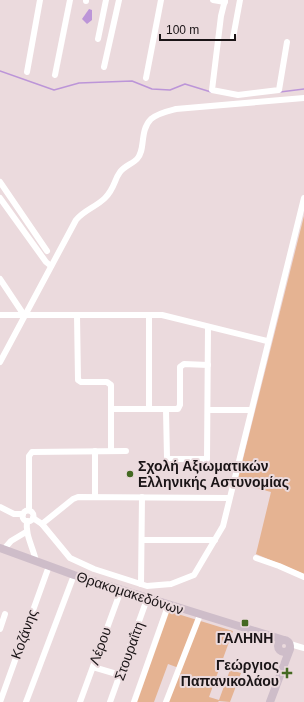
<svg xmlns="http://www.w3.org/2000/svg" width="304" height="702" font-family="Helvetica,sans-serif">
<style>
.green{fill:#e5b392}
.water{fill:#bc95d8}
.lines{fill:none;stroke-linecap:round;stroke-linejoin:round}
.stream{stroke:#bc95d8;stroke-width:1.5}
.street{stroke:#fff;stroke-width:6}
.secondary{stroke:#cebdc9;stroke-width:8}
.poi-dot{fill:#446922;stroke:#ebdadd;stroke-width:1.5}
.labels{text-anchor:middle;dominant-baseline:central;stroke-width:4;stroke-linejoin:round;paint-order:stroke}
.poi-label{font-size:14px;font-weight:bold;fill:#1a1416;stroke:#ebdadd;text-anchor:start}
.street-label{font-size:14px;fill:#1a1416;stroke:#ebdadd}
</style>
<rect width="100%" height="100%" fill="#ebdadd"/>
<g class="green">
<path d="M304 216V574L256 554 271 492 237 483Z"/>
<path d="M168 611 233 631 209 697 219 700 230 670 241 673 230 702 219 701 218 702H167L179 668 168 664 154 702H135Z"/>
</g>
<path class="water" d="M89 9 92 10V20L87 24 82 19Z"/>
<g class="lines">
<g class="stream">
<path d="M0 71 54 90 79 83 132 81 152 89 170 90 185 84 211 92"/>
<path d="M280 92 304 89"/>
</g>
<g class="street">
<path d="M213 0 225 2"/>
<path d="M225 0 221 16 212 90 238 95 279 90 287 42"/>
<path d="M86 1V0"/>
<path d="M233 38 240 0"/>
<path d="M98 39 106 0"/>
<path d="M104 67 119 0"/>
<path d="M27 72 40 0"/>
<path d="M55 75 70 0"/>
<path d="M146 78 161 0"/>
<path d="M0 182 47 251"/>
<path d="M0 198 46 262 51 266"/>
<path d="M0 279 24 315"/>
<path d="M0 315H162L267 341"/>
<path d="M77 315 78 380 81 382H107L111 385V451"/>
<path d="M0 362 76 220C84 210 96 207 105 198 115 188 114 180 120 172 124 166 132 164 137 159 146 150 139 131 151 119 158 113 168 111 176 109L304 98"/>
<path d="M111 409H178L180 405V367L184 364 208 365"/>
<path d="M149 409V315"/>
<path d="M166 410 167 458 170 459H207L208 327"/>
<path d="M208 410H250"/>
<path d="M95 497V451"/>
<path d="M0 507 14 514H23"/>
<path d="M29 510V456L32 452 126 451"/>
<circle cx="28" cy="516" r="5.5"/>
<path d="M33 518 42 524 73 499 78 497 229 498"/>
<path d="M27 521C25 535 33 547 36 561"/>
<path d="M42 524 70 558 94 569 147 586 171 584 194 575 223 526 304 198"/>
<path d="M142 540H215"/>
<path d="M4 549 11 541 26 532"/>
<path d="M256 558 279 566 304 577"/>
<path d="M141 584 142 497"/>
<path d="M0 629 5 614"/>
<path d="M290 644 304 648"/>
<path d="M93 667 120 675"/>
<path d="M0 702 49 566"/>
<path d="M26 702 74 575"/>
<path d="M80 702 121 590"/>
<path d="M110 702 147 599"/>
<path d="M134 702 168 606"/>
<path d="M166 702 200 615"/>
</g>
<g class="secondary">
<path d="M0 548 74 575 284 640"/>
<circle cx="284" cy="646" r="6"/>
<path d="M270 702 290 649"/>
</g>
</g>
<g class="poi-dot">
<circle cx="130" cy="474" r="4"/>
<rect x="241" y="619" width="8" height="8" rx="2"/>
<path d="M285 667h4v4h4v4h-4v4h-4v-4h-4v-4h4z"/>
</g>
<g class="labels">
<g class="poi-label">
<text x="138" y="466">Σχολή Αξιωματικών<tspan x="138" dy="16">Ελληνικής Αστυνομίας</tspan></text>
<text x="245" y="638" text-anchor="middle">ΓΑΛΗΝΗ</text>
<text x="279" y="665" text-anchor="end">Γεώργιος<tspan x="279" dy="16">Παπανικολάου</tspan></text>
</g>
<g class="street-label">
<text transform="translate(130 593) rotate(18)">Θρακομακεδόνων</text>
<text transform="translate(24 634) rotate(-70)">Κοζάνης</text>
<text transform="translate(100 646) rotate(-70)">Λέρου</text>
<text transform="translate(129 651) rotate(-70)">Στουραΐτη</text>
</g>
</g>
<path d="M160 34v6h75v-6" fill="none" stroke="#1a1416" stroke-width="2"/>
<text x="166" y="34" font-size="12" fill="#1a1416" stroke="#ebdadd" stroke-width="3" paint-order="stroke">100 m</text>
</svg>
